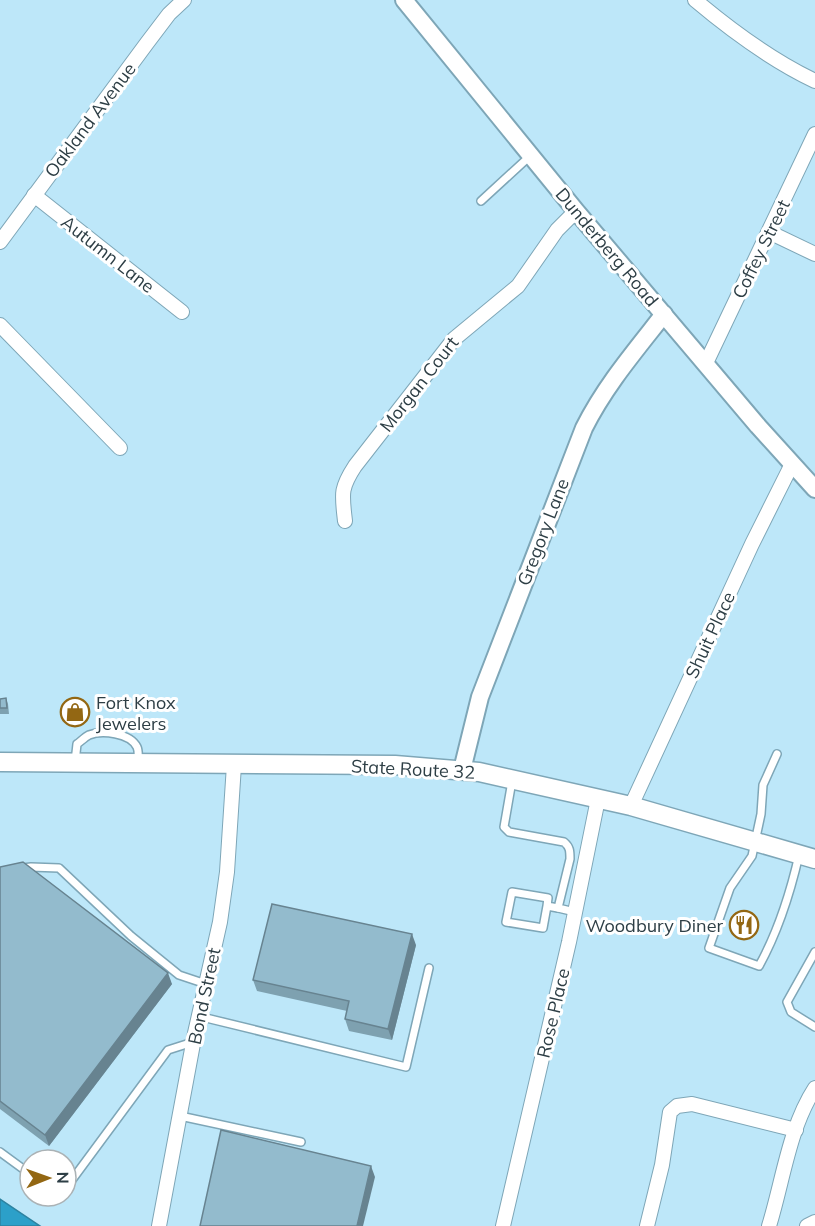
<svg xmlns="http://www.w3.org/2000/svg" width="815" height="1226" font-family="Mulish,sans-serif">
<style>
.water{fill:#2ca0c9;stroke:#2c83a1;stroke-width:1.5}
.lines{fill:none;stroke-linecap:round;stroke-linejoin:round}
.service-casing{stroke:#7ea6b7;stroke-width:10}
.minor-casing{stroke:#7ea6b7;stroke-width:16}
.tertiary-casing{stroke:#7ea6b7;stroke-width:20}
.secondary-casing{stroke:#7ea6b7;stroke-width:21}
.service{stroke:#fff;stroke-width:7}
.minor{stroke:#fff;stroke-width:14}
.tertiary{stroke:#fff;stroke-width:16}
.secondary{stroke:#fff;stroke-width:18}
.wall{fill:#7ea1b0}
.shaded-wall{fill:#678390}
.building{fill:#93bbcd;stroke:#678390;stroke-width:1.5}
.labels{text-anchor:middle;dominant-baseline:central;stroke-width:6;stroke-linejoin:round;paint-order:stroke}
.street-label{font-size:18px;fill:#2d3e45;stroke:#fff}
.poi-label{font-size:18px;fill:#2d3e45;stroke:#fff;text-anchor:start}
</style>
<rect width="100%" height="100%" fill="#bde7f9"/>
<path class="water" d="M0 1199 40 1226H0Z"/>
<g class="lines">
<g class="service-casing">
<g id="service">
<path d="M481 201 530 156"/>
<path d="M777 754 763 785 761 814 752 856 730 888 709 948 759 966C779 930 790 894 799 855"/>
<path d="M75 762 77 744C80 742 85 737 89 735 102 730 130 733 137 747 139 751 138 757 138 761"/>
<path d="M512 781 504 827 509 832 564 842C570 847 570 851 570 859L558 908 575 912"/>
<path d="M23 868 31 867 59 868 131 936 179 975 206 984"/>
<path d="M547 906 543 928 506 922 512 892 548 898 547 906 558 908"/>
<path d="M815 952 787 1002 791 1012 815 1027"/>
<path d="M198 1016 406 1067 429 968"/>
<path d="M180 1116 301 1142"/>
<path d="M0 1152 30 1174"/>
<path d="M66 1188 168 1050 193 1042"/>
<path d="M59 1196H60"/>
</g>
</g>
<g class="minor-casing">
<g id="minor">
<path d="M695 0C733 32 771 60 815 81"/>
<path d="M34 195 182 312"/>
<path d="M769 232 815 254"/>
<path d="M0 242 147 43 169 14 184 0"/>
<path d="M0 325 120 448"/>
<path d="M706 363 815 134"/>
<path d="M345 521C342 494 340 489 355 466L454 339 518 286 557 230 576 211"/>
<path d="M631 806 752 544 792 464"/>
<path d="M159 1226 195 1033 220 922 227 872 234 765"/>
<path d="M503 1226 569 942 598 799"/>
<path d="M647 1226 662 1165 670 1112 677 1106 692 1104 796 1130"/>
<path d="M769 1226C783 1181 789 1128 815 1088"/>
<path d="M807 1226 815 1222"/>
</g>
</g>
<g class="tertiary-casing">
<g id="tertiary">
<path d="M404 0 576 211 758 426 815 489"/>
<path d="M462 770 480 697 584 428C605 386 635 351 664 314"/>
</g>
</g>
<g class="secondary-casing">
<path id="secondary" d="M0 762 395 765 479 772 631 806 815 859"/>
</g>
<use href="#service" class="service"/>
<use href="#minor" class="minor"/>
<use href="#tertiary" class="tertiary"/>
<use href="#secondary" class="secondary"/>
</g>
<g class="wall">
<path d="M6 698 8 704 9 714H0V699Z"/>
<path d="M0 867 172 984 49 1146 0 1109Z"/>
<path d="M416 945 392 1040 349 1031 345 1019 347 1011 257 991 253 980Z"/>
</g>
<g class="shaded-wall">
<path d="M412 934 416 945 392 1040 388 1029Z"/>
<path d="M168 973 172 984 49 1146 45 1135Z"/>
<path d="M371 1166 375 1177 363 1226H357Z"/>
</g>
<g class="building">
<path d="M6 698 7 708H0V699Z"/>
<path d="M23 862 168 973 45 1135 0 1101V867Z"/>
<path d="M272 904 412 934 388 1029 345 1019 349 1001 253 980Z"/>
<path d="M221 1130 371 1166 357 1226H200Z"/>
</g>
<defs>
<g id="shop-ring" transform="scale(1.5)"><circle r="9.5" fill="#fff" stroke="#936713" stroke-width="1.5"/><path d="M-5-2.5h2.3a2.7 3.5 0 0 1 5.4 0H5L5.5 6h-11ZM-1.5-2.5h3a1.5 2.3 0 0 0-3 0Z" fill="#936713"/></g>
<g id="restaurant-ring" transform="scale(1.5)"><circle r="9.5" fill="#fff" stroke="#936713" stroke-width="1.5"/><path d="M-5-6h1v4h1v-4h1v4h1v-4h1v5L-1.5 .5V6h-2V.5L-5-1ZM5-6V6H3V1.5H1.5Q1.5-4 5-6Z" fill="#936713"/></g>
</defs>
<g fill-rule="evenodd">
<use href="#shop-ring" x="75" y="712"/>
<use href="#restaurant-ring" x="744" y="925"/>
</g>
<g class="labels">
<g class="street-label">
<text transform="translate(90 120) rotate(-53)">Oakland Avenue</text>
<text transform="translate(607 247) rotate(50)">Dunderberg Road</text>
<text transform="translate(761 249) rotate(-64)">Coffey Street</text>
<text transform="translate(108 254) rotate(38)">Autumn Lane</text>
<text transform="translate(419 384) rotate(-52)">Morgan Court</text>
<text transform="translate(543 532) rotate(-69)">Gregory Lane</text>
<text transform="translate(710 635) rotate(-65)">Shuit Place</text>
<text transform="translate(413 769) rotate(3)">State Route 32</text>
<text transform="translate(204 996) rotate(-78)">Bond Street</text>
<text transform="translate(553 1013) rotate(-77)">Rose Place</text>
</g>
<g class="poi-label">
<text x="96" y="702">Fort Knox<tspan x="96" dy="21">Jewelers</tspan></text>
<text x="723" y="925" text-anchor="end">Woodbury Diner</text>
</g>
</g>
<g transform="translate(48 1178) rotate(89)"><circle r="28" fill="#ffffff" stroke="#abb2b5" stroke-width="1.5"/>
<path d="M0-4.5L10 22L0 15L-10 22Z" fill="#936713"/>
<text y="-9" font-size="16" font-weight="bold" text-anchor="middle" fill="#2d3e45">N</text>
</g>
</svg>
